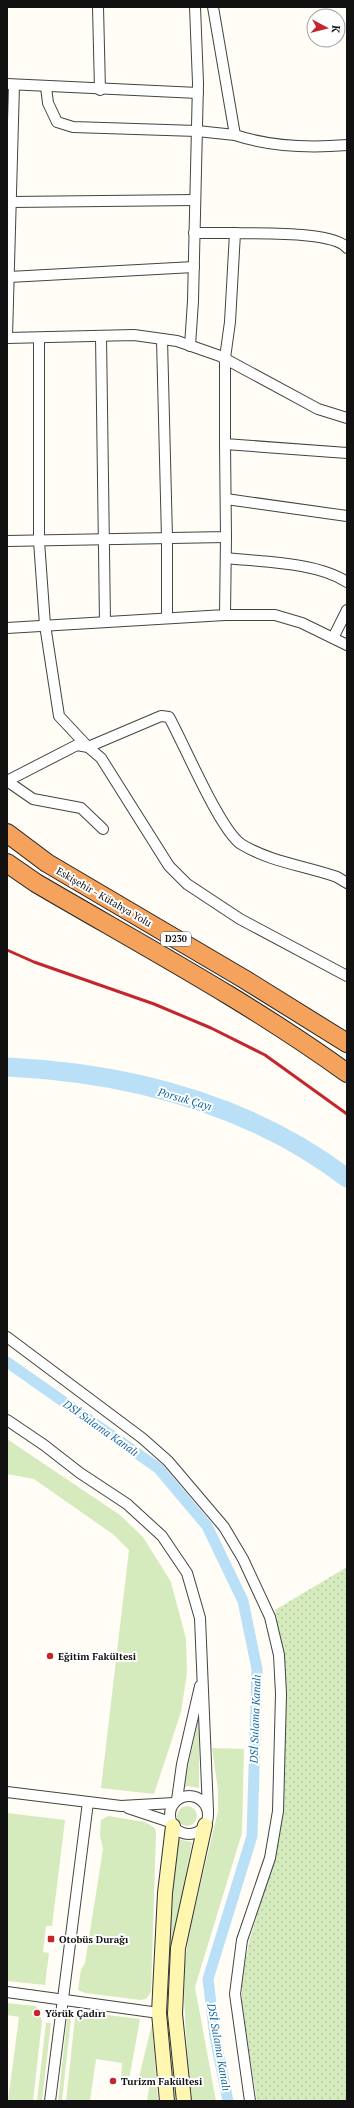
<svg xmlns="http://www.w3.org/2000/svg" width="354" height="2108" font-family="'PT Serif',serif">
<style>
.grass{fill:#d5ebbd}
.park{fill:url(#park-dots)}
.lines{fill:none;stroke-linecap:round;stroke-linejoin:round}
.canal{stroke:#b9e0f7;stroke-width:11}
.river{stroke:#b9e0f7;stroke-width:19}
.street-casing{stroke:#444;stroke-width:12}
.secondary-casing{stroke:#333;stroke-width:16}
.highway-casing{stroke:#222;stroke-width:20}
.street{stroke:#fff;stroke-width:10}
.secondary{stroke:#fff6b0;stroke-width:14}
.highway{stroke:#f5a25d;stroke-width:18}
.rail{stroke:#c4262e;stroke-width:3}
.poi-dot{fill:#c4262e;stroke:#fff;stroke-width:1.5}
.labels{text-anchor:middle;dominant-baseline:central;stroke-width:4;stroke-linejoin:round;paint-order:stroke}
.shield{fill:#fff;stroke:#585858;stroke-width:1}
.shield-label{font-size:9px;font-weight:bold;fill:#111}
.street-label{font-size:10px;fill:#111;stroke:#fff}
.poi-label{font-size:10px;font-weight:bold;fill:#111;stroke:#fff;text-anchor:start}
.water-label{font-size:11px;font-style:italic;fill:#1768a6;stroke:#fff}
</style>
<defs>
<pattern id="park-dots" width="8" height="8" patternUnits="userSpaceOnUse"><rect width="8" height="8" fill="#d5ebbd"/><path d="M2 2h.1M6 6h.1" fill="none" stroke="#b6c8a1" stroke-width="1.8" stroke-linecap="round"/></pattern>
</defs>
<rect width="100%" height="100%" fill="#fffdf5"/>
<g class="grass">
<path d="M7 1439 120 1515 143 1537 171 1582 186 1639 187 1673 181 1712 154 1794 101 1788 129 1550 114 1535 34 1479 7 1474Z"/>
<path d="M199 1718V1788L188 1786 183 1788Z"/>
<path d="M212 1748 244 1749 242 1833 195 1987 216 2101H190L184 2000 185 1963 189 1933 218 1811V1790Z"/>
<circle cx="187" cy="1816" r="10"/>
<path d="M7 1813 65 1820 52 1926H46L43 1952 49 1953 45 1985 7 1981Z"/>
<path d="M108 1816 145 1822 155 1828 156 1833 151 1992 146 1999 141 2000 85 1993 78 1990 81 1970 85 1963 103 1849 100 1835 101 1820Z"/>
<path d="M176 1839 192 1842 172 1946 170 2014 177 2101H173L166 2014 168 1946Z"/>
<path d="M7 2003 36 2006 42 2021 33 2101H8L19 2017 7 2015Z"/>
<path d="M83 2012 140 2019 129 2080 121 2079 122 2063 96 2059 90 2101H66L75 2018 78 2014Z"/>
<path d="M71 2013H74L71 2019 62 2101H58L67 2020Z"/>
<path d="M46 2023H51L42 2101H37Z"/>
<path d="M152 2024 158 2101H147L150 2083 138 2081Z"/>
</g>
<path class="park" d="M347 1567V2101H257L242 2006V1978L249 1943 276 1848 282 1815 285 1671 275 1610Z"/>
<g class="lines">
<path class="canal" d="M7 1362 158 1468 207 1526 243 1601 257 1669 252 1836 208 1979 215 2037 228 2101"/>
<path class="river" d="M7 1067C130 1073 248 1103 347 1178"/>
<g class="street-casing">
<g id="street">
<path d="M98 7 100 90"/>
<path d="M213 7 235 135C271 147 310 148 347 145"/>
<path d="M7 84 198 93"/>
<path d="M46 87 48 103 57 122 73 127 197 131 235 135"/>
<path d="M11 202 195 200"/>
<path d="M194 233H235"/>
<path d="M347 248C334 231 258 234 235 233L230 322 225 358V444L347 453"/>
<path d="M9 277 194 267"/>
<path d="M101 336 105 622"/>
<path d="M7 337 14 85"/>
<path d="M7 338 134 335 177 341 220 356 318 409 347 418"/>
<path d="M39 338V541L45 625 59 716 88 747 161 716 169 717C184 744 220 830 241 844 270 862 306 866 337 877L347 883"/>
<path d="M162 339 167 538V618"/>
<path d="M190 346 193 301 198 83 195 7"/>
<path d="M226 499 347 516"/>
<path d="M7 541 226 537 225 444"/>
<path d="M226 558C262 562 317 562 347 582"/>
<path d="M225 615H275L302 623 347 645"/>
<path d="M7 628 225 615 226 537"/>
<path d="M333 638 347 610"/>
<path d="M7 781 77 745 88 747 101 758 169 866 187 884 240 919 347 976"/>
<path d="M7 781 33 799 81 808 103 829"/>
<path d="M7 1337 142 1438 168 1461 224 1527 243 1559 270 1617 279 1655 281 1694 278 1811 270 1858 242 1940 235 1994 250 2101"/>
<path d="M7 1420 44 1445 80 1473 127 1504 162 1536 187 1573 200 1618 208 1811"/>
<path d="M7 1792 121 1806 174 1803"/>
<circle cx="189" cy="1815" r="19"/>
<path d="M177 1800 182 1764 200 1686"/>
<path d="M128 1808 170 1822"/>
<path d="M7 1992 159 2013"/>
<path d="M50 2101 88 1802"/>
</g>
</g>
<g class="secondary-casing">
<g id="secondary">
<path d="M167 2101 159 2013 165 1893 173 1826"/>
<path d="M184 2101 175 2014 178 1948 205 1825"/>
</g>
</g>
<g class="highway-casing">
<g id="highway">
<path d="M7 833 47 863 244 979 347 1043"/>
<path d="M7 863 36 883C140 944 249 1002 347 1073"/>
</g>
</g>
<use href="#street" class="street"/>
<use href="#secondary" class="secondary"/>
<use href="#highway" class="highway"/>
<path class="rail" d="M7 950 34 962 154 1004 211 1028 265 1055 347 1114"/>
</g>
<g class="poi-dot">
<circle cx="50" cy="1656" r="4"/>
<rect x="47" y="1935" width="8" height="8" rx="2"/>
<circle cx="37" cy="2013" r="4"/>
<circle cx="113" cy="2081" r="4"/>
</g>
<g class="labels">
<rect class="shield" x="161" y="932" width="30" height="14" rx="3"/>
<g class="shield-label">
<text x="176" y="939">D230</text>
</g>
<g class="street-label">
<text transform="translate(104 897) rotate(30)">Eskişehir - Kütahya Yolu</text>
</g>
<g class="poi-label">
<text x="58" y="1656">Eğitim Fakültesi</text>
<text x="59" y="1939">Otobüs Durağı</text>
<text x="45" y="2013">Yörük Çadırı</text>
<text x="121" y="2081">Turizm Fakültesi</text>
</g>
<g class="water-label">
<text transform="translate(185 1099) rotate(16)">Porsuk Çayı</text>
<text transform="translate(101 1428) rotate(35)">DSİ Sulama Kanalı</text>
<text transform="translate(255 1719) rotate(-88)">DSİ Sulama Kanalı</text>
<text transform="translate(219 2047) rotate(80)">DSİ Sulama Kanalı</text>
</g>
</g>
<rect width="354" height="2108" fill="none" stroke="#111111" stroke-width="16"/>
<g transform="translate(326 28) rotate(97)"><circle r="19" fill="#ffffff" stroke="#a0a0a0"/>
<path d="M0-3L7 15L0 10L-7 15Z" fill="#c4262e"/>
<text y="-6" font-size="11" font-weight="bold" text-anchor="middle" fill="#111111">K</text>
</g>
</svg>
